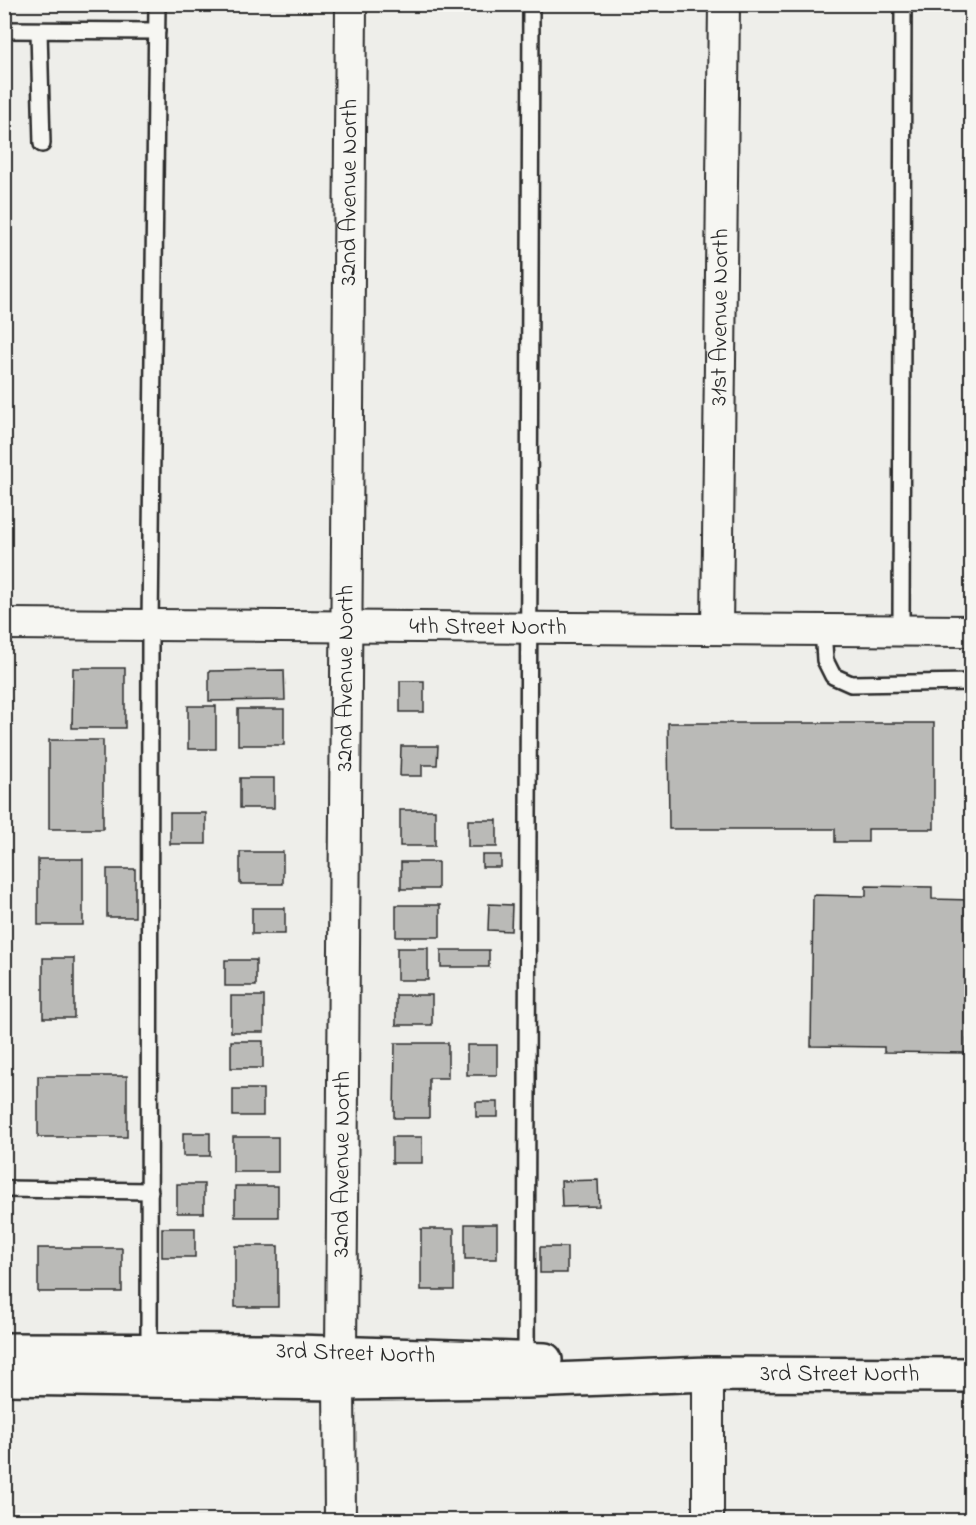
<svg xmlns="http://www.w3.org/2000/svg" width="976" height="1525" font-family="'Indie Flower',sans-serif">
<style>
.building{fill:#babab7;stroke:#2b2b2b;stroke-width:1.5}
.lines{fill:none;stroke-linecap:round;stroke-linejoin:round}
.lane-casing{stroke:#2b2b2b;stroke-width:20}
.street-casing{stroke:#2b2b2b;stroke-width:34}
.secondary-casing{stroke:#2b2b2b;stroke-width:38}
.lane{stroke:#f6f6f2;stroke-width:15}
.street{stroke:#f6f6f2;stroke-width:30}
.secondary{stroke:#f6f6f2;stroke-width:33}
.labels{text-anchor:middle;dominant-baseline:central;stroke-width:5;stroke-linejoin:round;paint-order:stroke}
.street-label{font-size:24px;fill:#2b2b2b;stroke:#f6f6f2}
</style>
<rect width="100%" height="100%" fill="#eeeeea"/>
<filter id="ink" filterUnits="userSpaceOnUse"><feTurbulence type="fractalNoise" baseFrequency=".0167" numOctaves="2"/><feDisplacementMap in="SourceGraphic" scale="12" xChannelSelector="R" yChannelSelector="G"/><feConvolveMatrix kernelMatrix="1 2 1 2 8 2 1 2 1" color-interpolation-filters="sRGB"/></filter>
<g filter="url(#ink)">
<g class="building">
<path d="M73 668H125V728H72Z"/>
<path d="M284 670 285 700 209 701V671Z"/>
<rect x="400" y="681" width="24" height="31"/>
<rect x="188" y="706" width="28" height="43"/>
<rect x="238" y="709" width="46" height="36"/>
<path d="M668 723H934V829H868V842H835V829H669Z"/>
<rect x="49" y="740" width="54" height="89"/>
<path d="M401 746H438L437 765H422V776H400Z"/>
<rect x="240" y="778" width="34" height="30"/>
<rect x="400" y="810" width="35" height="36"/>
<rect x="170" y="813" width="36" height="31"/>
<rect x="468" y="820" width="29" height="27"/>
<rect x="240" y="852" width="43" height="32"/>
<rect x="482" y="855" width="19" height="12"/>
<rect x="38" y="859" width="45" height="66"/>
<rect x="401" y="862" width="37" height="27"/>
<rect x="107" y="869" width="28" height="48"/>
<path d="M866 886 932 887V899L972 900V1039H967V1053L884 1052V1047L811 1046 813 895 866 896Z"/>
<path d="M489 904 512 905 511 931 488 930Z"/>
<rect x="396" y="905" width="44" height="32"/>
<rect x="252" y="908" width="33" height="26"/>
<rect x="397" y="948" width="31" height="32"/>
<rect x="441" y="950" width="48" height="17"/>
<rect x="43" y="958" width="31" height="60"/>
<rect x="225" y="960" width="31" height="26"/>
<rect x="396" y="995" width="36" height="30"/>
<rect x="231" y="996" width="33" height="36"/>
<rect x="231" y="1041" width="32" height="27"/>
<path d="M395 1043H448V1078H429V1118H394Z"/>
<rect x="467" y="1045" width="30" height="30"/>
<rect x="38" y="1076" width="89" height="61"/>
<rect x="233" y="1089" width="30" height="27"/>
<rect x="476" y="1102" width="22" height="15"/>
<rect x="183" y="1133" width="27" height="23"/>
<rect x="233" y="1137" width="45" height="35"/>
<rect x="392" y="1137" width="30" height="26"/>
<path d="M598 1180 599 1206 562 1207 561 1181Z"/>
<rect x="177" y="1184" width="27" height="29"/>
<rect x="235" y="1186" width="43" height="31"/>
<rect x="465" y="1224" width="32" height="35"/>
<rect x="162" y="1228" width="33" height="29"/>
<rect x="421" y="1229" width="33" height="61"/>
<rect x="235" y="1246" width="43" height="61"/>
<rect x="540" y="1247" width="27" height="26"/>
<rect x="38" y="1248" width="84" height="44"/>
</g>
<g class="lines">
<g class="lane-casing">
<g id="lane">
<path d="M4 30 157 31"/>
<path d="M39 31 42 144"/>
<path d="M823 629 825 660 833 676 851 684 972 682"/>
<path d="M901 630 903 4"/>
<path d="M4 1189 150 1191"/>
<path d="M149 1352 150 625 157 4"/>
<path d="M526 1359 531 4"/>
</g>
</g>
<g class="street-casing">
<g id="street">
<path id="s1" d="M4 624 972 631"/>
<path id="s2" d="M717 629 724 4"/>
<path id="s3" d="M341 1353 351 4"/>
<path d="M339 1383 340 1520"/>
<path d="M708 1520V1374"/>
</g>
</g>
<g class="secondary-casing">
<g id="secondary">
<path id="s4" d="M4 1350 265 1351 545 1360"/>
<path id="s5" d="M4 1378 339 1383 527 1381 708 1374 972 1375"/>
</g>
</g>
<use href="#lane" class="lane"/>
<use href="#street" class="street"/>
<use href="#secondary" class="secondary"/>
</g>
</g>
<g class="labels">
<g class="street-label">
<text stroke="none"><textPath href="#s3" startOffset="1161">32nd Avenue North</textPath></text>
<text stroke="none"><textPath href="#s2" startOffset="312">31st Avenue North</textPath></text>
<text stroke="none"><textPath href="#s1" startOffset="484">4th Street North</textPath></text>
<text stroke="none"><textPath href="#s3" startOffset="675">32nd Avenue North</textPath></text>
<text stroke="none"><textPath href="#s3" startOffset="189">32nd Avenue North</textPath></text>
<text stroke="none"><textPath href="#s4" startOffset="352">3rd Street North</textPath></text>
<text stroke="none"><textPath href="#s5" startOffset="836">3rd Street North</textPath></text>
</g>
</g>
<rect width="976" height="1525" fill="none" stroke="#f6f6f2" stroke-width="24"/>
<rect x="12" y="12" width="952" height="1501" fill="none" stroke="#2b2b2b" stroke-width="2" filter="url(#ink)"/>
</svg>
